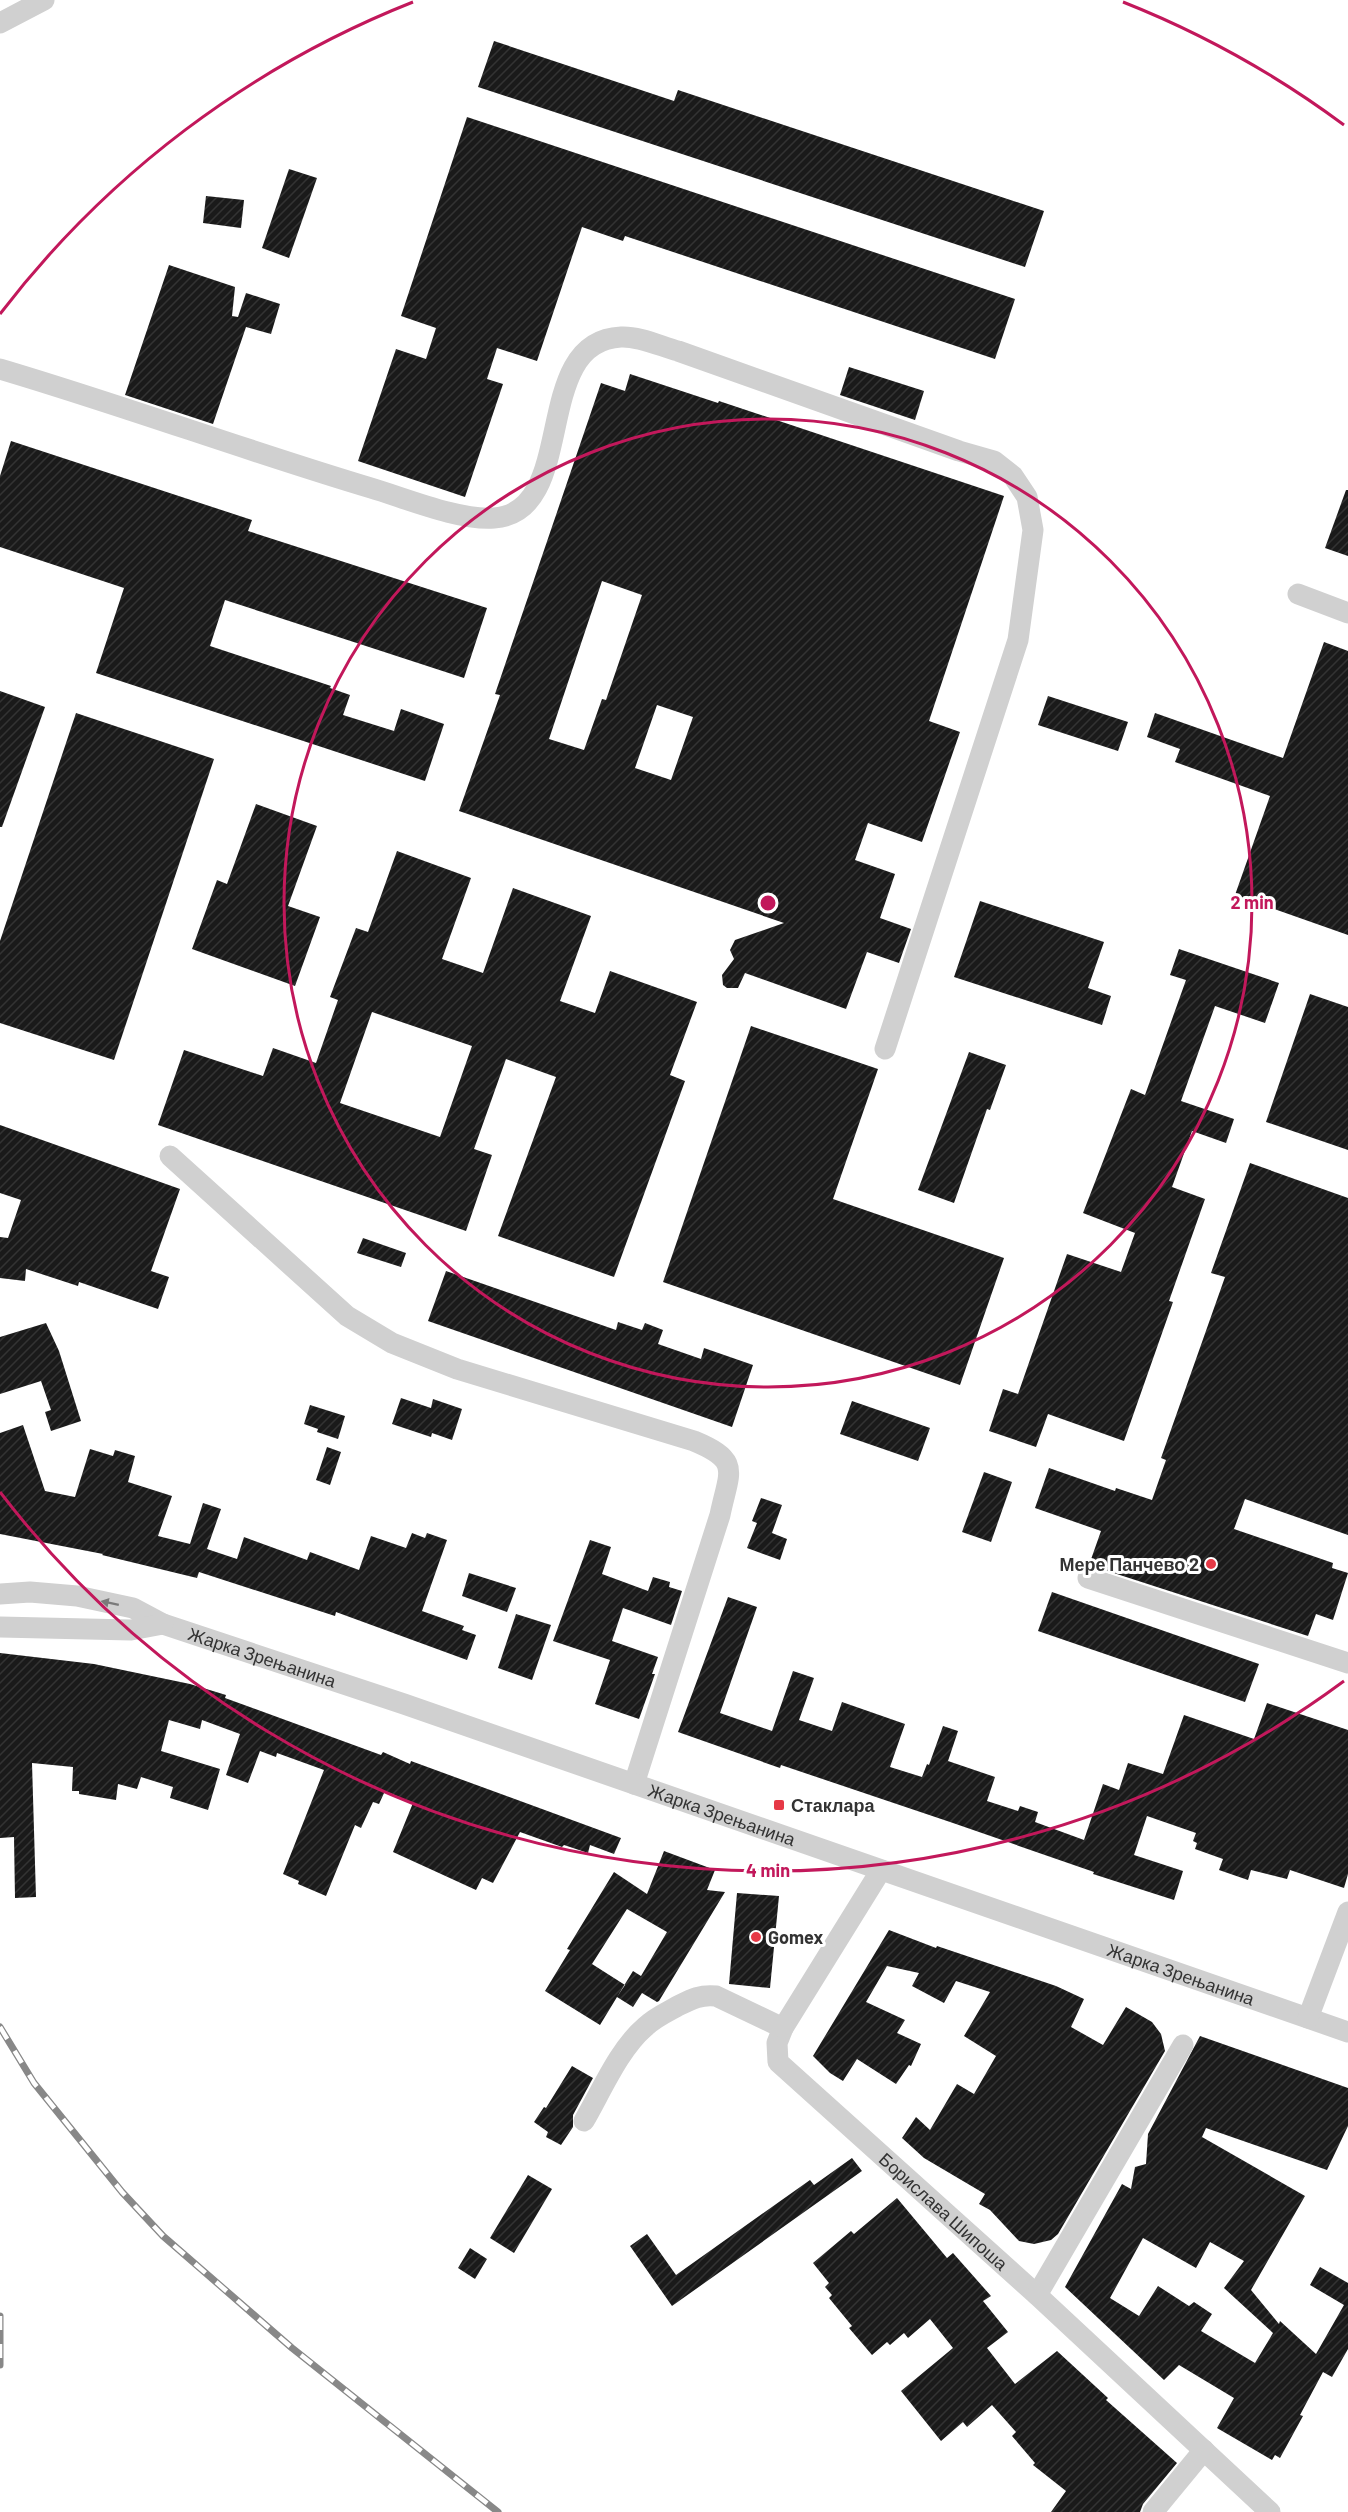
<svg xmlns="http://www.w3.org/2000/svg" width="1348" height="2512" font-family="Barlow,sans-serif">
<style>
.building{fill:url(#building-hatch);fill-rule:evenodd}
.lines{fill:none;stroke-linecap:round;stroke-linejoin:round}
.minor{stroke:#d0d0d0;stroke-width:21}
.rail-casing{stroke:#888;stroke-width:7}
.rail{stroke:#fff;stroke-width:4.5;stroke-dasharray:14;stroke-linecap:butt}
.oneway{fill:#7a7a7a}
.ring{fill:none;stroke:#c2185b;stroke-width:3}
.poi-dot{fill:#e63946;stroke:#fff;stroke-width:2}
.labels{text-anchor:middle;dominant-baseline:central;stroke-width:6;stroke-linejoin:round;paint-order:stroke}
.poi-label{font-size:18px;font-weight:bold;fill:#333;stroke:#fff;text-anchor:start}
.street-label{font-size:18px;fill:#333;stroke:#fff}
.centre{fill:#c2185b;stroke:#fff;stroke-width:3}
.ring-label{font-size:18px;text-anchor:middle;font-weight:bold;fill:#c2185b;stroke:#fff;stroke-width:6;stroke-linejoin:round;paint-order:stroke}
</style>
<defs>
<pattern id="building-hatch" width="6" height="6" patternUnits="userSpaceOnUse" patternTransform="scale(1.5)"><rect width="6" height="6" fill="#1a1a1a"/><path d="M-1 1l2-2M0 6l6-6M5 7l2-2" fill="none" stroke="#333"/></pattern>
</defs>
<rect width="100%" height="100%" fill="#fff"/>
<g class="building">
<path d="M494 41 674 101 678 90 1044 211 1025 267 478 87Z"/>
<path d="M467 117 1015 299 995 359 625 236 623 241 582 227 537 361 497 348 487 379 503 384 465 497 358 461 396 349 426 359 436 328 401 316Z"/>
<path d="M289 169 317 178 289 258 262 248Z"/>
<path d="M206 196 244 200 241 228 203 223Z"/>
<path d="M169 265 235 287 232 316 238 317 246 293 280 304 271 334 246 327 213 424 125 395Z"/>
<path d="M849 367 924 391 915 420 840 395Z"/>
<path d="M630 374 718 403 719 401 1004 496 929 721 960 732 922 842 868 823 855 860 895 874 880 918 911 929 899 963 867 952 846 1009 745 973 738 988H727L723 985 722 975 734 959 730 950 735 940 784 923 459 811 500 695 495 694 601 383 625 391ZM602 581 642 595 606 700 602 699 584 750 549 739ZM657 705 693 717 671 780 635 768Z"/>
<path d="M11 441 252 520 248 531 487 608 464 678 225 600 210 646 331 686 330 688 350 695 343 715 394 731 401 709 444 724 425 781 96 673 124 588 0 547V476Z"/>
<path d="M1346 490H1348V556L1325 548Z"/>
<path d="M1324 642 1348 651V935L1235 895 1270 796 1175 762 1180 749 1147 737 1155 713 1283 758Z"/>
<path d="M0 691 45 707 2 827H0Z"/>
<path d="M1048 696 1128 722 1118 751 1038 725Z"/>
<path d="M76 713 214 759 114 1060 0 1023V941Z"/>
<path d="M256 804 317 826 288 906 320 917 295 986 192 949 217 880 227 884Z"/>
<path d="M397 851 471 878 442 959 483 973 513 888 591 916 560 1001 595 1013 610 971 697 1002 670 1075 685 1081 614 1277 498 1236 556 1077 506 1059 474 1149 492 1155 466 1231 158 1125 184 1050 263 1076 273 1048 316 1063 338 1000 330 997 356 928 368 932ZM372 1012 472 1046 440 1137 340 1103Z"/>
<path d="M980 901 1104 942 1088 988 1111 996 1102 1025 954 977Z"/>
<path d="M1179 949 1279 983 1265 1023 1215 1006 1181 1101 1234 1119 1226 1143 1192 1131 1172 1187 1205 1199 1169 1301 1173 1302 1124 1441 1048 1414 1036 1447 989 1431 1003 1389 1018 1394 1067 1254 1121 1272 1135 1233 1083 1213 1131 1089 1145 1095 1186 980 1170 975Z"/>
<path d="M1310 994 1348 1007V1150L1266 1122Z"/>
<path d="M751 1026 878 1069 833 1199 1004 1258 960 1385 663 1282Z"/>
<path d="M969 1052 1006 1065 990 1110 987 1109 954 1203 918 1190Z"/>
<path d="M0 1125 180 1189 151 1271 169 1277 158 1309 79 1282 78 1286 26 1269 25 1281 0 1278V1237L8 1238 21 1200 0 1193Z"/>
<path d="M1250 1163 1348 1198V1535L1245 1499 1234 1529 1333 1563 1332 1568 1348 1573 1333 1620 1316 1614 1308 1636 1089 1565 1101 1531 1035 1508 1049 1468 1115 1491 1116 1488 1152 1500 1166 1460 1161 1458 1225 1277 1211 1273Z"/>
<path d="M363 1238 406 1253 401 1267 357 1253Z"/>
<path d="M446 1271 616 1330 618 1322 642 1330 645 1323 663 1330 658 1344 701 1359 704 1348 753 1365 732 1427 428 1321Z"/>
<path d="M46 1323 59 1351 81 1421 51 1431 45 1412 51 1410 41 1381 0 1394V1337Z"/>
<path d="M401 1398 431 1408 433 1399 462 1409 452 1440 432 1433 431 1437 392 1424Z"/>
<path d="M852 1401 930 1428 918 1461 840 1434Z"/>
<path d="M310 1405 345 1416 338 1439 317 1432 318 1429 304 1424Z"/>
<path d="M23 1425 45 1491 75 1497 90 1449 113 1456 115 1450 135 1456 128 1482 172 1496 158 1536 190 1544 203 1503 221 1509 207 1549 237 1559 244 1537 307 1560 310 1552 359 1570 371 1536 406 1548 412 1533 425 1538 427 1533 447 1540 422 1611 464 1626 462 1630 476 1635 467 1660 336 1612 335 1616 199 1572 197 1578 102 1555 103 1554 0 1534V1433Z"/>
<path d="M327 1447 341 1452 330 1485 316 1480Z"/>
<path d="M984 1472 1012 1482 991 1542 962 1532Z"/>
<path d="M761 1498 782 1505 772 1533 787 1539 780 1560 747 1548 757 1523 752 1521Z"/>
<path d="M590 1540 611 1547 602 1574 648 1591 653 1577 670 1582 669 1587 682 1591 671 1625 623 1608 612 1641 658 1657 652 1674H655L639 1719 595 1704 610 1660 553 1641Z"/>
<path d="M469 1573 516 1588 507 1612 462 1596Z"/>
<path d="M1052 1592 1259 1664 1245 1702 1038 1631Z"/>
<path d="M728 1597 757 1607 720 1713 772 1731 793 1671 814 1678 799 1720 832 1731 842 1702 905 1724 890 1767 922 1777 927 1764 929 1765 943 1726 958 1731 948 1761 995 1777 987 1801 1018 1811 1020 1806 1038 1812 1035 1822 1084 1840 1103 1784 1119 1790 1128 1763 1163 1774 1184 1715 1254 1739 1267 1703 1348 1730V1874L1344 1888 1290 1870 1287 1879 1251 1870 1248 1880 1219 1870 1223 1859 1195 1849 1197 1843 1193 1841 1196 1833 1147 1816 1134 1855 1183 1871 1174 1900 1093 1874 1094 1872 953 1823 781 1765 780 1768 678 1732Z"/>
<path d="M516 1614 551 1625 532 1680 498 1668Z"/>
<path d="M0 1653 94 1664 190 1684 226 1695 225 1698 381 1755 383 1752 410 1764 411 1761 621 1838 614 1854 590 1845 588 1853 564 1845 562 1847 520 1832 493 1883 482 1878 476 1890 393 1852 413 1803 385 1791 379 1804 373 1802 361 1828 355 1825 326 1896 298 1884 299 1881 283 1874 324 1770 277 1753 276 1757 260 1751 248 1783 226 1775 240 1734 202 1720 200 1729 169 1720 161 1751 220 1769 208 1810 170 1798 173 1787 141 1777 137 1789 118 1784 116 1800 79 1794V1791H72L73 1767 32 1763 36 1897 15 1898 14 1837 0 1838Z"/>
<path d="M664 1851 715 1870 707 1890 725 1892 659 2001 657 2002 642 1993 633 2007 617 1997 600 2025 545 1991 570 1950 567 1949 614 1872 647 1894ZM627 1909 667 1932 641 1976 633 1971 617 1997 625 1985 592 1964Z"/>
<path d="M737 1893 779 1896 770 1988 729 1984Z"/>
<path d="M889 1930 936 1948 937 1946 1056 1986 1084 1999 1071 2027 1103 2045 1126 2007 1152 2022 1161 2034 1165 2051 1058 2234 1051 2240 1034 2244 1019 2241 990 2210 979 2204 985 2194 924 2158 902 2138 916 2117 930 2130 957 2084 974 2094 996 2056 964 2036 990 1992 956 1981 944 2003 912 1986 919 1973 887 1966 866 2002 905 2020 897 2033 921 2044 911 2066 909 2065 896 2084 857 2059 843 2081 830 2073 813 2056Z"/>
<path d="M1200 2036 1348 2088V2126L1327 2170 1206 2128 1202 2137 1305 2196 1251 2290 1279 2324 1280 2321 1316 2354 1344 2305 1310 2285 1320 2267 1348 2283V2349L1332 2377 1323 2372 1300 2415 1303 2416 1280 2458 1275 2455 1272 2460 1217 2428 1234 2398 1179 2365 1164 2380 1065 2287 1122 2184 1131 2189 1135 2167 1146 2164 1148 2134ZM1143 2238 1196 2268 1210 2242 1244 2261 1224 2288 1273 2333 1255 2363 1201 2331 1212 2314 1194 2302 1189 2306 1158 2286 1139 2316 1110 2298Z"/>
<path d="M572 2066 593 2078 573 2115V2127L561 2145 546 2137 548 2132 534 2122 544 2107 546 2108Z"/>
<path d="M852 2158 862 2171 672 2306 630 2246 647 2234 676 2275 810 2180 814 2185Z"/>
<path d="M528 2175 552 2189 514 2253 490 2238Z"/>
<path d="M897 2198 947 2258 953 2253 991 2296 983 2301 1008 2332 987 2348 1015 2384 1057 2351 1108 2398 1106 2400 1177 2463 1143 2504 1140 2512H1051L1066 2491 1033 2465 1035 2463 1012 2436 1016 2432 992 2405 967 2427 963 2422 941 2441 901 2391 953 2348 930 2319 908 2338 904 2333 890 2345 887 2342 872 2355 849 2328 852 2326 829 2298 832 2295 825 2287 829 2283 813 2263 851 2231 854 2234Z"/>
<path d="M470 2248 487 2259 475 2279 458 2268Z"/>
</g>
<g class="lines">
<g class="minor">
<path d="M0 23 44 0"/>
<path d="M0 369C125 406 247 451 371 488 405 498 460 521 494 518 580 512 529 341 621 337 639 336 660 346 678 351L959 451 994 461 1013 476 1027 497 1033 530 1018 640 885 1049"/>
<path d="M1298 594 1348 613"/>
<path d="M170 1156 347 1316 392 1343 457 1369 694 1441C742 1461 729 1471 720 1515L634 1784"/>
<path d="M1088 1578 1348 1663"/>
<path id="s1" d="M0 1594 30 1592 77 1596 133 1608 163 1624 404 1704 1348 2032"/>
<path d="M0 1627 131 1630 163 1624"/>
<path id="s2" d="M881 1870 783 2028 777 2043 778 2062 1037 2295 1270 2512"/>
<path d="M1308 2018 1348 1912"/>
<path d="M584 2121C601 2092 619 2049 645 2027 654 2018 665 2013 676 2007 690 2000 700 1994 716 1996L783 2028"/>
<path d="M1037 2295 1183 2045"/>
<path d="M1153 2512 1204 2450"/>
</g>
<g class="rail-casing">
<g id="rail">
<path d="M0 2027 34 2083 122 2192 163 2236 292 2348 498 2512"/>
<path d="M0 2316V2365"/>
</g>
</g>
<use href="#rail" class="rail"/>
</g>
<defs><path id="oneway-solid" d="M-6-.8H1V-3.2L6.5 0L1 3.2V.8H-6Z" transform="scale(1.5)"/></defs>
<use class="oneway" href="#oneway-solid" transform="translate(110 1603) rotate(-168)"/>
<g class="ring">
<circle cx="768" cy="903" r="484"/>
<path d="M1344 1681A968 968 0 0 1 0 1492M0 314A968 968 0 0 1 413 2M1123 2A968 968 0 0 1 1344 125"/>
</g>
<g class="poi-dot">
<circle cx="1211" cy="1564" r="6"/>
<rect x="773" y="1799" width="12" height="12" rx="3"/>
<circle cx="756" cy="1937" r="6"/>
</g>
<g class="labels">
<g class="poi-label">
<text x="1199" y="1564" text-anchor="end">Мере Панчево 2</text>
<text x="791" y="1805">Стаклара</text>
<text x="768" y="1937">Gomex</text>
</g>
<g class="street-label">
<text stroke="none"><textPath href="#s1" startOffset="273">Жарка Зрењанина</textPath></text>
<text stroke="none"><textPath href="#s1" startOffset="759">Жарка Зрењанина</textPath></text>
<text stroke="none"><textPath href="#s1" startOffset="1245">Жарка Зрењанина</textPath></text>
<text stroke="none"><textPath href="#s2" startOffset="444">Борислава Шипоша</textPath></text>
</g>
</g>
<circle cx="768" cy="903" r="9" class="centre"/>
<g class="ring-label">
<text x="1252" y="909">2 min</text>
<text x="768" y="1877">4 min</text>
</g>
</svg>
